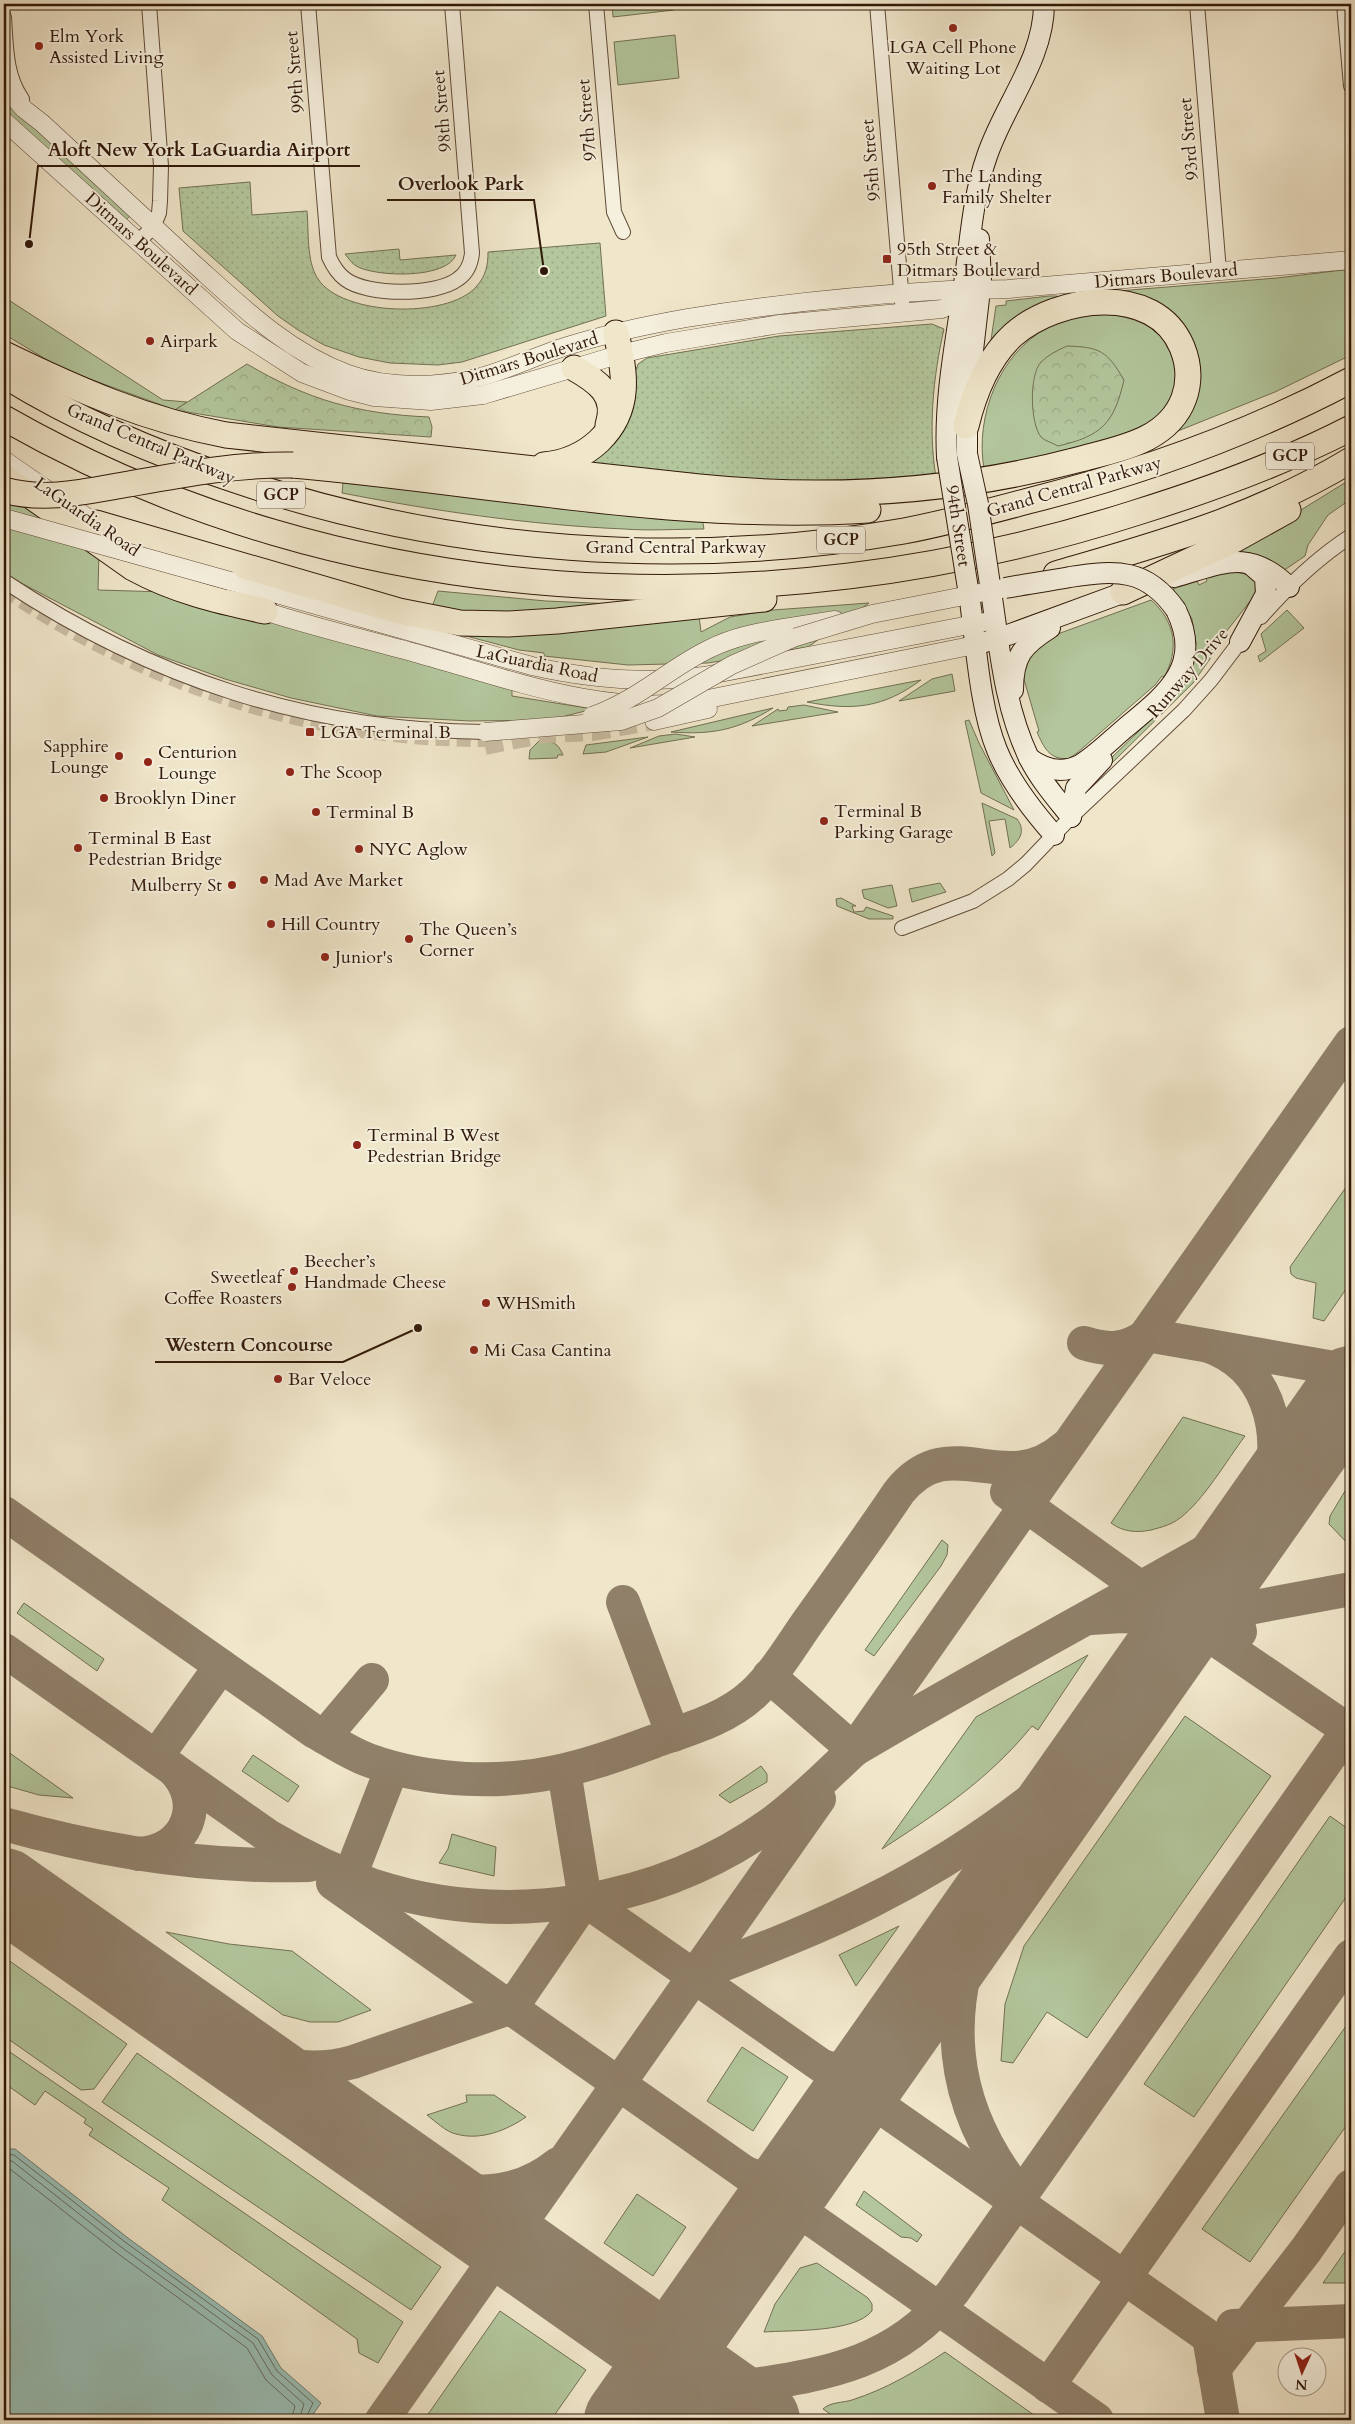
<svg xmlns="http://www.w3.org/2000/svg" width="1355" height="2424" font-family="Cardo,serif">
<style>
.green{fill:#b3c69c;stroke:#727052}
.forest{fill:url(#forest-crowns);stroke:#727052}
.park{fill:url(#park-dots);stroke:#727052}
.water{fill:#9ac0b7;stroke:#707d71}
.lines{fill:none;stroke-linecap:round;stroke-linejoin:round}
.shore{stroke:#666c60;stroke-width:1}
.taxiway{stroke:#90806a;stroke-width:34}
.runway{stroke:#90806a;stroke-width:82}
.minor-tunnel{stroke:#cabda3;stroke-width:14;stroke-dasharray:14 7;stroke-linecap:butt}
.tertiary-tunnel{stroke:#cabda3;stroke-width:18;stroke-dasharray:18 9;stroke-linecap:butt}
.minor-casing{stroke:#614c39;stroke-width:16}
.tertiary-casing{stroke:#614c39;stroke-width:19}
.secondary-casing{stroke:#311909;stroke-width:22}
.motorway-casing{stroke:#311909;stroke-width:27}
.minor{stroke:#f5efdd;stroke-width:14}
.tertiary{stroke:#f5efdd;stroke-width:18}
.secondary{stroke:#f5efdd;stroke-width:20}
.motorway{stroke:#f0e6ca;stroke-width:25}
.tertiary-bridge-casing{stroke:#614c39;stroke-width:19;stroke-linecap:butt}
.secondary-bridge-casing{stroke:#311909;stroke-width:22;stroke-linecap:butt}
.motorway-bridge-casing{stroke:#311909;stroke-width:27;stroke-linecap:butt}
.tertiary-bridge{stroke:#f5efdd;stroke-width:18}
.secondary-bridge{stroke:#f5efdd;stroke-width:20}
.motorway-bridge{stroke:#f0e6ca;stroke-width:25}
.poi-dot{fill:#8f2418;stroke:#f5efdd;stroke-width:2}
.labels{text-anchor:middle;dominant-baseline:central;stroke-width:4;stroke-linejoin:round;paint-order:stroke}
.shield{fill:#f5efdd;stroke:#6c5949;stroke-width:1}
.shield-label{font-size:16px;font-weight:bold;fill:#311909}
.poi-label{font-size:18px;fill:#311909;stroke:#f5efdd;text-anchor:start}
.street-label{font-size:18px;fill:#311909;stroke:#f5efdd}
.leader{fill:none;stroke:#311909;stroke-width:2}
.callout-dot{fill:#311909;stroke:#f5efdd;stroke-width:2}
.callout-label{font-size:19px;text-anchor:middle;font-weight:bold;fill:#311909;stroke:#f5efdd;stroke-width:4;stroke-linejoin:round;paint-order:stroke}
</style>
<defs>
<pattern id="forest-crowns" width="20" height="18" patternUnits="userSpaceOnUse" patternTransform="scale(1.25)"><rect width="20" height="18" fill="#b3c69c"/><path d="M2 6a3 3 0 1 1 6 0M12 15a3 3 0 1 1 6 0" fill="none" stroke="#9aaa85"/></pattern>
<pattern id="park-dots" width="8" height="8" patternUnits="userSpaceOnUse" patternTransform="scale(1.25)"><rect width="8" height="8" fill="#b3c69c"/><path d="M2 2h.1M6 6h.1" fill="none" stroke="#9aaa85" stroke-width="1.8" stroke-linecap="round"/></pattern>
</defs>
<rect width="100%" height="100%" fill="#f0e6ca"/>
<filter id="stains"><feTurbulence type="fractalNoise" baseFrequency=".004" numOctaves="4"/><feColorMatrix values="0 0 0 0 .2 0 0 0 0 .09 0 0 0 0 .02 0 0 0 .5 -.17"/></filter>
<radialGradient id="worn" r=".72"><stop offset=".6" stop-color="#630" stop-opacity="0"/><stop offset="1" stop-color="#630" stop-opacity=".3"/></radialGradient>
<g class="green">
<path d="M612 4H674V10L613 17Z"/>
<path d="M675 35 679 78 618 85 614 42Z"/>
<path d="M4 96 132 214 126 220 4 111Z"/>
<path d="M1351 269V355L1275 392 1163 437 1195 365 1118 291 1277 278Z"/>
<path d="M1049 296H1057L1058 301 995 344 991 340 996 306 1006 305V301Z"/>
<path d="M4 297 163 400 187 402 175 410 62 369 4 334Z"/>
<path d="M1110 314C1138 319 1161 327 1172 355 1181 377 1174 406 1155 421 1120 447 1029 459 984 469 975 416 999 354 1047 328 1052 325 1058 320 1064 318 1078 315 1095 315 1110 314Z"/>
<path d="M1351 479V499L1328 515 1308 545 1305 556 1283 571C1266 558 1252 551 1230 554Z"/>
<path d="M343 483 702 518 704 529C677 529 650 531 624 529 530 525 435 511 342 493Z"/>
<path d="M4 487 99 552 98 590 167 592 512 689V696L593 709 550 720 470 721 377 716 291 698 225 679 158 655 4 574Z"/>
<path d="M1233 570 1235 572 1250 575 1256 583 1255 595 1222 637 1219 646 1193 683 1112 763 1107 762 1175 696 1185 684 1192 666 1196 643 1192 619 1173 589 1197 581 1199 585 1207 581 1205 577Z"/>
<path d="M438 591 546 601 615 604 504 617 430 612Z"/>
<path d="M1151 600C1175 621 1180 649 1164 677L1162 676 1155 685 1077 753 1068 759C1049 759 1044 748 1037 732L1039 731 1023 676 1033 643Z"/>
<path d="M869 603 808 647 708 663 628 665 544 656V653L519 650 451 632 699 616 701 632 730 617 773 610Z"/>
<path d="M1287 610 1304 628 1260 662 1258 656 1266 651 1261 634Z"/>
<path d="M952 674 955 691 899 701 932 679Z"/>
<path d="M921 680C883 708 853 711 807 702Z"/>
<path d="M804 705 838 712 752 726 778 709 779 711 787 710 788 707Z"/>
<path d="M773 708C738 730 712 735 671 732Z"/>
<path d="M969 720 979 743 1014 810 981 793 965 721Z"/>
<path d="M676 734 695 737 630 748 659 736Z"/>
<path d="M648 737 606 752 583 754 586 745Z"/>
<path d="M540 740C553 741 558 743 563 755H558L557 758 529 759 530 750Z"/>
<path d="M982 803 1017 819C1026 831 1020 840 1010 848L1005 819 989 821 995 853 992 856Z"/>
<path d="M940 883 946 892 912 902 909 889Z"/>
<path d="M892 885 897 906 888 908 864 898 862 890Z"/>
<path d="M841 898 856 906H852L854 912 864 911 866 907 893 916V919H869L837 906 836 899Z"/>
<path d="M1351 1180V1282L1324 1321 1313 1318 1316 1283 1296 1278 1291 1274 1290 1267Z"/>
<path d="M1183 1417 1245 1436C1227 1460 1203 1501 1180 1518 1171 1525 1162 1527 1151 1530 1137 1533 1123 1532 1111 1523Z"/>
<path d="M1351 1481V1545L1350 1546 1329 1524 1330 1516Z"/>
<path d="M942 1540 948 1545 947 1555 941 1566 874 1656 865 1650Z"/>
<path d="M24 1603 104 1659 97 1671 17 1613Z"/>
<path d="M1088 1655 1038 1730 1032 1726C989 1779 939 1812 882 1849L976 1717Z"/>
<path d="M1185 1716 1271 1776 1087 2038 1047 2012 1013 2063 1001 2061 1005 2004 1024 1946Z"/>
<path d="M4 1749 73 1798 39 1795 4 1785Z"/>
<path d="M253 1755 299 1786 288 1802 242 1771Z"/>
<path d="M761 1766 767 1774V1782L730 1803 719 1795Z"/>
<path d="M1330 1816 1351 1831V1890L1194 2117 1144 2084Z"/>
<path d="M452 1834 496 1847 494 1876 439 1863 448 1849Z"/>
<path d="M899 1926 856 1986 839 1955Z"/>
<path d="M166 1932 229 1944 292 1951 371 2010 338 2022H310L283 2015Z"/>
<path d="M4 1957 127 2044 94 2089 81 2090 4 2036Z"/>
<path d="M1351 2019V2119L1250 2262 1202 2229Z"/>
<path d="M742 2047 788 2077 753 2131 707 2101Z"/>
<path d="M4 2048 403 2322 378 2363 359 2353 357 2339 162 2200 169 2188 89 2135 93 2129 84 2123 86 2119 45 2091 35 2105 4 2083Z"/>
<path d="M137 2053 441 2267 411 2310 102 2102Z"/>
<path d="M466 2095H494L526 2117C507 2130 481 2141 456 2134 446 2132 435 2121 427 2115L467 2102Z"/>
<path d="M864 2191 922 2235 917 2242 911 2238 901 2237 856 2205Z"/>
<path d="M637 2194 686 2227 653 2276 604 2243Z"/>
<path d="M1351 2243V2283H1323Z"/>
<path d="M817 2263 868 2298 872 2304V2311C854 2333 791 2330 764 2332L775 2304 800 2268Z"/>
<path d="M500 2311 586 2370 551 2420H424Z"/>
<path d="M945 2352 1041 2420H839L823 2409C830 2402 842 2403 852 2400 886 2389 915 2372 945 2352Z"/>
</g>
<g class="forest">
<path d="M1067 346C1100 347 1107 351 1124 380 1114 423 1102 436 1058 446 1053 443 1045 441 1041 437 1030 423 1029 375 1041 362 1048 355 1058 350 1067 346Z"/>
<path d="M247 364C308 400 358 414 429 417L432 427 431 437 278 427 175 410Z"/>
</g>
<g class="park">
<path d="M250 182 252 215 307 211C309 231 306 261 318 279 342 316 447 319 476 287 486 276 488 265 488 252L600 243 606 316 462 362 438 365 390 363 359 357 324 345 298 330 278 316 183 231 179 188Z"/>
<path d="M399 249 400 260 456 255C446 279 379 277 358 267 352 264 349 259 345 254Z"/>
<path d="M932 324 944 329C933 377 928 430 936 477L865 484 757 483 584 465 633 378 638 364 647 358 779 336Z"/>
</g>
<path class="water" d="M4 2149H15L128 2238 262 2336 281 2368 321 2403 309 2420H4Z"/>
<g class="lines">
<g class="shore">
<path d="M4 2154 14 2155 125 2242 258 2339 277 2371 313 2403 305 2420"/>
<path d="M4 2161H12L121 2247 253 2343 272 2375 304 2404 299 2420"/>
<path d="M4 2168 10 2169 117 2253 247 2348 266 2380 295 2406 291 2420"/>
</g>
<g class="taxiway">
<path d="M1084 1343C1108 1351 1126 1350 1147 1335L1351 1371"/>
<path d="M1283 1483 1317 1455 1351 1435"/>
<path d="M1007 1492 1159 1601C1173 1621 1168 1639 1159 1660"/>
<path d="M4 1513 315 1732C332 1741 349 1753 368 1760 429 1782 502 1785 565 1770 596 1763 626 1752 655 1741 689 1729 726 1719 753 1694 776 1673 792 1644 810 1619 840 1577 870 1535 899 1492 951 1427 1003 1500 1064 1448"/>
<path d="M1226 1566 1240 1632"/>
<path d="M623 1602 673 1735"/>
<path d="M1091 1618 1121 1616 1187 1620 1351 1732"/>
<path d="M1179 1637 1194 1625 1222 1613 1351 1589"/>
<path d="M4 1650 268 1836C302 1856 337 1873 374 1886 507 1929 659 1904 772 1823 802 1801 827 1775 854 1750L1351 1043"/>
<path d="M769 1676 854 1750C955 1690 1058 1634 1160 1577 1188 1561 1218 1546 1245 1527 1249 1524 1256 1520 1260 1516 1265 1508 1267 1493 1270 1484 1283 1427 1267 1367 1209 1346"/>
<path d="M324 1737 372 1680"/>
<path d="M156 1757 221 1666"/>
<path d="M564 1771 585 1900 1209 2337 1223 2420"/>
<path d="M4 1824C104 1852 205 1868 309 1865"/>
<path d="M139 1854C186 1852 207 1803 173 1769"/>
<path d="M350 1876 392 1768"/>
<path d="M333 1883 1097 2420"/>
<path d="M987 1905C941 2009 947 2103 1019 2193"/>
<path d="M696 1975C755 1952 814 1930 871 1901 957 1858 1037 1801 1107 1735"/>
<path d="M216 2038C261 2062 303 2076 353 2062L512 2007 585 1900"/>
<path d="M825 2067C846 2074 861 2071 879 2058"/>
<path d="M408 2173C460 2196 510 2202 558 2164"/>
<path d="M746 2173C772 2185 789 2176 809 2157"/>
<path d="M1233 2326 1351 2321"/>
<path d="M1214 2369 1306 2250 1351 2186"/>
<path d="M1048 2386 1351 1956"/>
<path d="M718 2391C812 2375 889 2372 953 2292L1351 1726"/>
<path d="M382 2420 819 1799"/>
</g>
<g class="runway">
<path d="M4 1889 759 2420"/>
<path d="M625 2420 1351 1387"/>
</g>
<path class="minor-tunnel" d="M4 590C146 685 314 741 486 740"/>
<path class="tertiary-tunnel" d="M485 746 546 734 593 732 654 721"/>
<g class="minor-casing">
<g id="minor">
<path d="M308 4 329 257C333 266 337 273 345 279 367 296 436 296 458 279 467 273 471 263 472 253L452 4"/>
<path d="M596 4 614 212 623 232"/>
<path d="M877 4 903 313"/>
<path d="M1197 4 1219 271"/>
<path d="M1344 4 1351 86"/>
<path d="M4 17C6 45 5 75 22 99"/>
<path d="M138 242 153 227 159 213 160 201 161 166 149 4"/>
<path d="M4 581C152 679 307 730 485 732"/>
<path d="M1261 617C1287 587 1317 558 1351 536"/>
<path d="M902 928 973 901 1008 879 1026 864 1071 817 1184 710 1211 680 1245 635"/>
</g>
</g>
<g class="tertiary-casing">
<g id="tertiary">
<path d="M4 86 24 109 42 123C92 169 142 216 192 262 240 305 286 351 348 374 389 389 439 387 481 377 510 369 538 355 567 346 606 334 647 325 687 318 773 304 862 295 949 290 969 289 988 290 1008 289L1351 260"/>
<path d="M4 121 237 331 302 373 350 391 374 397 431 401 483 395 621 354 666 343 780 324 942 309 972 294"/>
<path d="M4 460 104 529"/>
<path d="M230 581 532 666C589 679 646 684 704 676L995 620"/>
<path d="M255 608C309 626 365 639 419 654 509 679 604 716 698 701L975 645"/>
<path d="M784 628 835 620"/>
<path d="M654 721 708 709"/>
</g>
</g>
<g class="secondary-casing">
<g id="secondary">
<path d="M967 454V402L981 281 979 239"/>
<path d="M947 457C944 401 955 346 963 291 970 246 972 198 987 156 1004 105 1044 59 1044 4"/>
<path d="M1174 577C1222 564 1248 547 1289 587"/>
<path d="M992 598C1000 652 1005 708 1029 758 1040 780 1056 798 1071 817"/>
<path d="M970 601C976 645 980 709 997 750 1010 782 1032 810 1054 835"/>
<path d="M1240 642 1266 594 1265 577 1251 565"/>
<path d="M975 645 1008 635 1136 588"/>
<path d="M1013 690C1013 656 1023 645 1050 628"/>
<path d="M1029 758C1045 770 1062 774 1080 765 1096 755 1110 741 1124 729 1165 695 1204 667 1176 610"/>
<path d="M1071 817 1076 788 1102 760"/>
</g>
</g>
<g class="motorway-casing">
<g id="motorway">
<path d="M4 354C76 389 146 420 226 435L699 487C827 500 952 493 1077 460 1117 449 1168 442 1184 398 1190 381 1189 364 1182 347 1155 282 1057 296 1013 335 988 358 974 393 966 426"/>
<path d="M574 368C597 381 618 395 608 425"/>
<path d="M4 375C78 421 159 455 241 482 453 553 685 569 904 531 946 523 987 512 1028 501 1140 473 1249 434 1351 380"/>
<path d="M4 418C347 614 763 632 1135 513 1209 490 1283 463 1351 428"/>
<path d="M293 465C487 482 672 522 868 510"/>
<path d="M544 465C565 463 584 455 599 441 632 409 625 373 616 333"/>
<path d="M4 477 133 568C175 591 218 601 265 611"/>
<path d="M96 523 399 611 460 623 508 624 557 621 764 599"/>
<path d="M1056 574C1162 543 1255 518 1351 460"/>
<path d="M1123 592 1234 540 1288 510"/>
</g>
</g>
<use href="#minor" class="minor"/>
<use href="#tertiary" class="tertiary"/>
<use href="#secondary" class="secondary"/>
<use href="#motorway" class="motorway"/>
<g class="tertiary-bridge-casing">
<g id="tertiary-bridge">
<path d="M4 518 230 581"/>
<path d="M592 716C638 700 668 669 709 649 733 637 758 632 784 628"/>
<path d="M485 732 621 721 658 708 732 665 793 638 872 614 1005 588"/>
</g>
</g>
<g class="secondary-bridge-casing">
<g id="secondary-bridge">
<path d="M967 454 978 504 992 598"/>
<path d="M947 457 970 601"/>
<path d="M1005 588C1027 584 1049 581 1070 577 1116 570 1147 568 1176 610"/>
</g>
</g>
<g class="motorway-bridge-casing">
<path id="motorway-bridge" d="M4 490C45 502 88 491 129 484 184 474 237 464 293 465"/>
</g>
<use href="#tertiary-bridge" class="tertiary-bridge"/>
<use href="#secondary-bridge" class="secondary-bridge"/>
<use href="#motorway-bridge" class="motorway-bridge"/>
</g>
<g class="poi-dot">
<circle cx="953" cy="28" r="5"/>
<circle cx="39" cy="46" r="5"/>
<circle cx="932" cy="186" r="5"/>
<rect x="882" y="254" width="10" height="10" rx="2.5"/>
<circle cx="150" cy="341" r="5"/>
<rect x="305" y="727" width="10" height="10" rx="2.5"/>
<circle cx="119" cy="756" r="5"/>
<circle cx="148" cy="762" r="5"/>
<circle cx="290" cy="772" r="5"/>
<circle cx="104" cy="798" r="5"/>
<circle cx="316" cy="812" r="5"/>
<circle cx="824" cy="821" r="5"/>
<circle cx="78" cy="848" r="5"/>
<circle cx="359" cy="849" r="5"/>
<circle cx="264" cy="880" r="5"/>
<circle cx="232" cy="885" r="5"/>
<circle cx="271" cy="924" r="5"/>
<circle cx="409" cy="939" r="5"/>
<circle cx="325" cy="957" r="5"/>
<circle cx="357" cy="1145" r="5"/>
<circle cx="294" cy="1271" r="5"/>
<circle cx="292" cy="1287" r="5"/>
<circle cx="486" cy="1303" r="5"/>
<circle cx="474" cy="1350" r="5"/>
<circle cx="278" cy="1379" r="5"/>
</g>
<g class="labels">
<g class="shield">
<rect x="1266" y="442.5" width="48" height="27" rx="4"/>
<rect x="257" y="481.5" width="48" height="27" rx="4"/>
<rect x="817" y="526.5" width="48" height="27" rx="4"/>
</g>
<g class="shield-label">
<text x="1290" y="456">GCP</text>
<text x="281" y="495">GCP</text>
<text x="841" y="540">GCP</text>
</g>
<g class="poi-label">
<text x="49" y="36">Elm York<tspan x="49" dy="21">Assisted Living</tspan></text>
<text x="953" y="47" text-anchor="middle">LGA Cell Phone<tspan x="953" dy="21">Waiting Lot</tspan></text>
<text x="942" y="176">The Landing<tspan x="942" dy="21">Family Shelter</tspan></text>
<text x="897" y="249">95th Street &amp;<tspan x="897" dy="21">Ditmars Boulevard</tspan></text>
<text x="160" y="341">Airpark</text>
<text x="320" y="732">LGA Terminal B</text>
<text x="109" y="746" text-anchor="end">Sapphire<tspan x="109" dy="21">Lounge</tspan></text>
<text x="158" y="752">Centurion<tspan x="158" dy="21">Lounge</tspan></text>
<text x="300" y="772">The Scoop</text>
<text x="114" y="798">Brooklyn Diner</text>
<text x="834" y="811">Terminal B<tspan x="834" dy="21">Parking Garage</tspan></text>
<text x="326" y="812">Terminal B</text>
<text x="88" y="838">Terminal B East<tspan x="88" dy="21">Pedestrian Bridge</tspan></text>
<text x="369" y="849">NYC Aglow</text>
<text x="274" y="880">Mad Ave Market</text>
<text x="222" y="885" text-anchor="end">Mulberry St</text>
<text x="281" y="924">Hill Country</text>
<text x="419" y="929">The Queen’s<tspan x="419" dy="21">Corner</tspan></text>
<text x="335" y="957">Junior's</text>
<text x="367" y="1135">Terminal B West<tspan x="367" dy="21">Pedestrian Bridge</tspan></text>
<text x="304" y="1261">Beecher’s<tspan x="304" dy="21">Handmade Cheese</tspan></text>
<text x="282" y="1277" text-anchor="end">Sweetleaf<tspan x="282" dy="21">Coffee Roasters</tspan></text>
<text x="496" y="1303">WHSmith</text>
<text x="484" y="1350">Mi Casa Cantina</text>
<text x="288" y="1379">Bar Veloce</text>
</g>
<g class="street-label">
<text transform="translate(295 72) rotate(-95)">99th Street</text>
<text transform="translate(442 111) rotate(-95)">98th Street</text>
<text transform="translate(587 120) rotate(-95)">97th Street</text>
<text transform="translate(1189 139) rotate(-95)">93rd Street</text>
<text transform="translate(871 160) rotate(-95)">95th Street</text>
<text transform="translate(141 244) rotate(42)">Ditmars Boulevard</text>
<text transform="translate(1166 276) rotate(-5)">Ditmars Boulevard</text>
<text transform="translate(529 359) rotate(-17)">Ditmars Boulevard</text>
<text transform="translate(151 444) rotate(23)">Grand Central Parkway</text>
<text transform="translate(1074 487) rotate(-16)">Grand Central Parkway</text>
<text transform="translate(87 517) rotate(35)">LaGuardia Road</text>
<text transform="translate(958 526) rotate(81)">94th Street</text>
<text x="676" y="547">Grand Central Parkway</text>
<text transform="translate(537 664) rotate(12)">LaGuardia Road</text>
<text transform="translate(1188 673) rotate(-49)">Runway Drive</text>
</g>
</g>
<path class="leader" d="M29 244L38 166H360M544 271L534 200H387M418 1328L343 1362H155"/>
<g class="callout-dot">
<circle cx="29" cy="244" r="5"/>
<circle cx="544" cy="271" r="5"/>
<circle cx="418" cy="1328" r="5"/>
</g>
<g class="callout-label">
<text x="199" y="156">Aloft New York LaGuardia Airport</text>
<text x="461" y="190">Overlook Park</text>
<text x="249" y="1351">Western Concourse</text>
</g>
<rect width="1355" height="2424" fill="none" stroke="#f0e6ca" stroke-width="20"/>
<rect x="5" y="5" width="1345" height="2414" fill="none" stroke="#311909" stroke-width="2.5"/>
<rect x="10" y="10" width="1335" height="2404" fill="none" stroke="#311909"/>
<g transform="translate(1302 2372) rotate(183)"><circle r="24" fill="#f5efdd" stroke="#a79988"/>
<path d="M0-4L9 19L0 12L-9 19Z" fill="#8f2418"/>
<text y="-8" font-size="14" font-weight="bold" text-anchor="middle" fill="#311909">N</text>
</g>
<rect width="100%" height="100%" filter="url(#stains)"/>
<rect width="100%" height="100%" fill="url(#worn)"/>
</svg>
